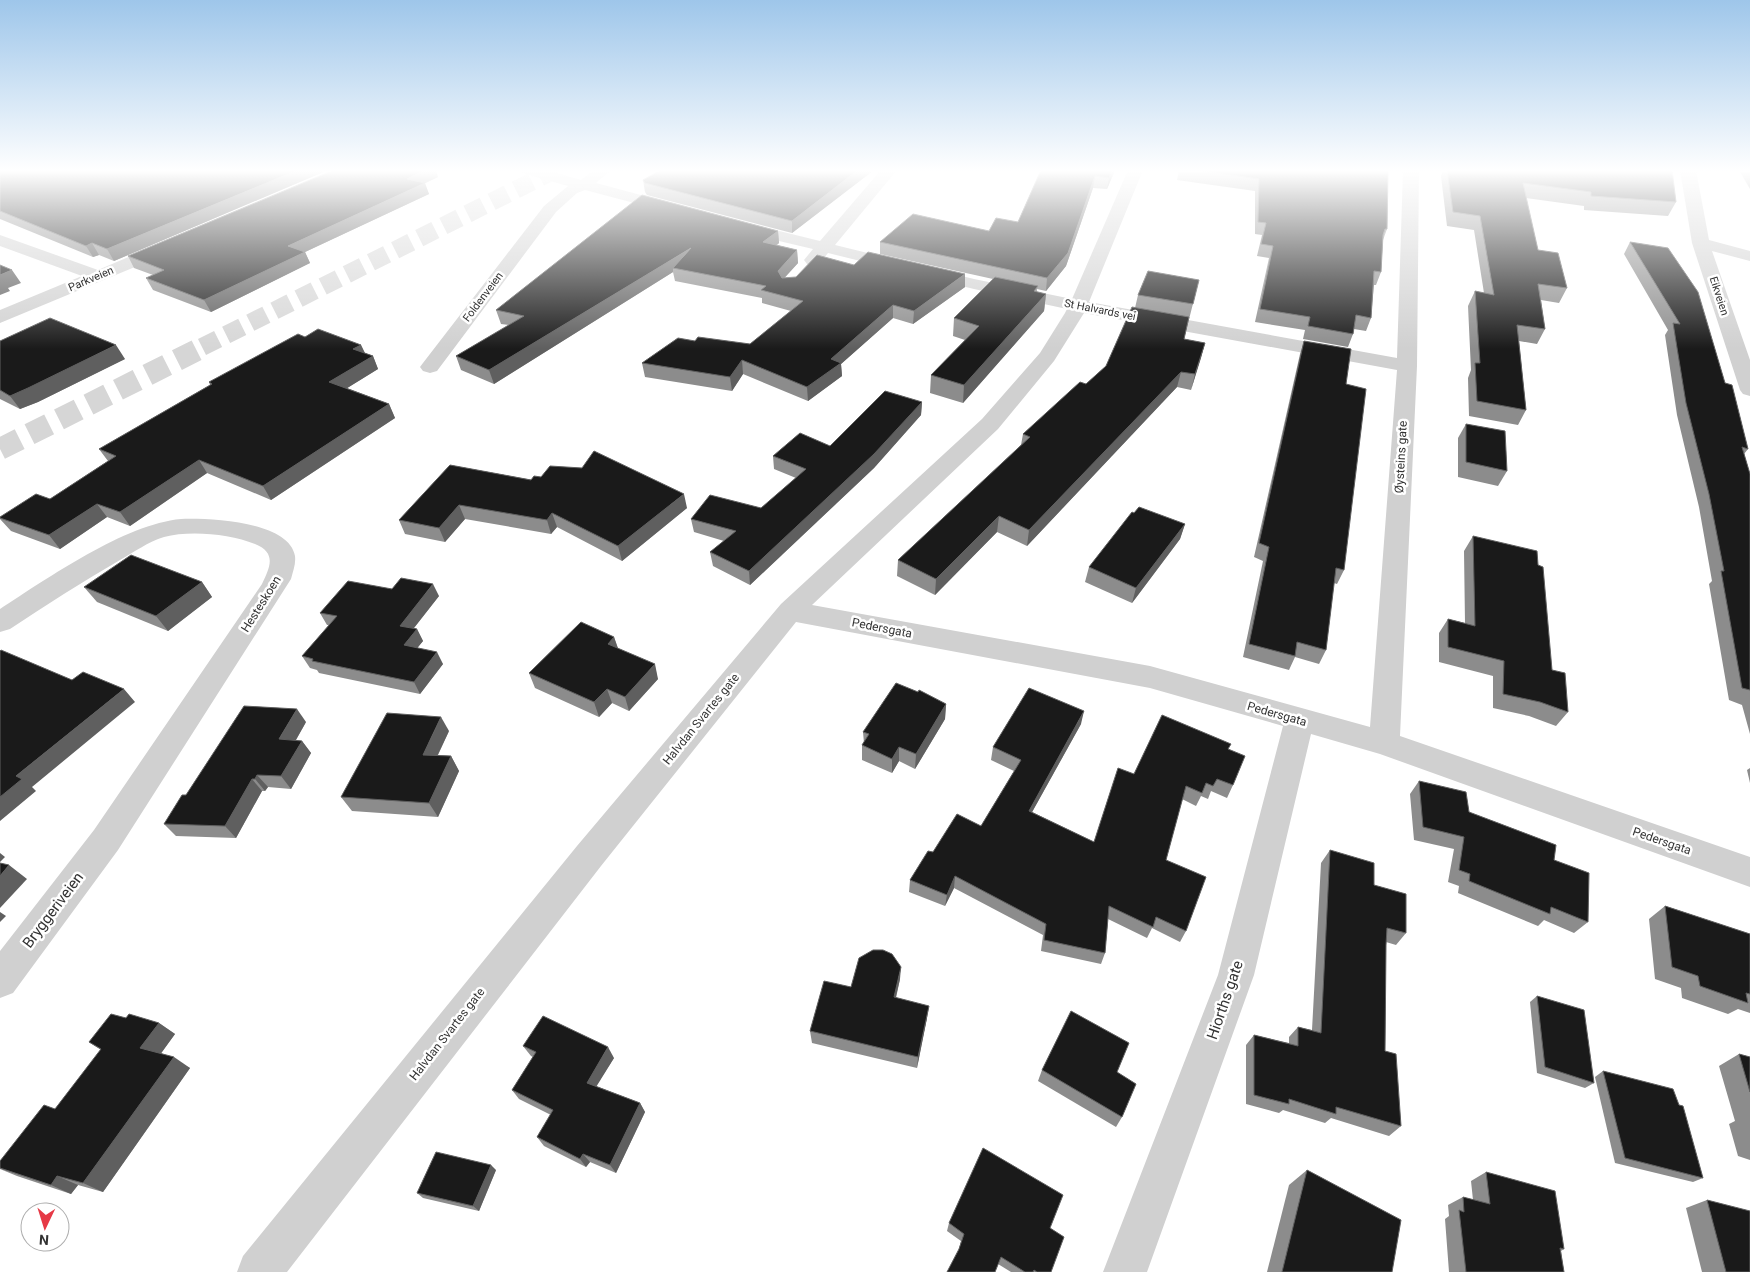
<svg xmlns="http://www.w3.org/2000/svg" width="1750" height="1272" font-family="Roboto,sans-serif">
<style>
.lines{fill:none;stroke-linecap:round;stroke-linejoin:round}
.highway-tunnel-far1{stroke:#d6d6d6;stroke-width:18;stroke-dasharray:18 9;stroke-linecap:butt}
.highway-tunnel{stroke:#d6d6d6;stroke-width:22;stroke-dasharray:22 11;stroke-linecap:butt}
.minor{fill:#d0d0d0;fill-rule:evenodd}
.wall{fill:#8c8c8c}
.shaded-wall{fill:#5f5f5f}
.building{fill:#1a1a1a;stroke:#5f5f5f}
.labels{text-anchor:middle;dominant-baseline:central;stroke-width:5;stroke-linejoin:round;paint-order:stroke}
.far-street-label{font-size:11px;fill:#333;stroke:#fff}
.street-label{font-size:12px;fill:#333;stroke:#fff}
.near-street-label{font-size:15px;fill:#333;stroke:#fff}
</style>
<rect width="100%" height="100%" fill="#fff"/>
<g class="lines">
<path class="highway-tunnel-far1" d="M202 347 555 170"/>
<path class="highway-tunnel" d="M0 449 205 346"/>
<g class="minor">
<path d="M520 170H546L581 180 594 170H611L596 183 678 205 680 208 672 213 585 190 577 193 556 212 437 371 430 373 423 371 420 367 423 363 544 206 568 186 522 173Z"/>
<path d="M881 170H897L835 245 974 279 1072 299 1128 170H1143L1089 302 1397 358 1403 170H1419L1417 366 1400 736 1750 857V887L1380 754 1311 734 1254 975 1147 1272H1103L1218 975 1283 726 1150 688 796 622 601 866 287 1272H237L243 1256 577 846 781 604 982 419 1040 353 1065 313 1067 309 974 289 828 253 819 264H807L804 260 813 249 737 231 735 227 737 223 743 222 820 241ZM1084 313 1397 370 1370 727 1150 666 812 605 998 429 1054 361Z"/>
<path d="M1680 170H1696L1709 240 1750 251V261L1712 251 1750 360V396L1743 394 1740 390 1692 243Z"/>
<path d="M0 235 98 270 159 244H171L174 248 171 252 0 323V310L82 276 0 246Z"/>
<path d="M181 519C209 518 289 521 295 556 296 564 293 571 291 579L118 850 13 993 0 998V951L94 830 262 584C270 567 277 553 255 544 230 534 190 530 164 537 148 542 134 552 120 560 82 582 46 605 10 629L0 632V609C48 578 125 524 181 519Z"/>
</g>
</g>
<g class="wall">
<path d="M0 170H328L114 261 99 255 93 257 0 219Z"/>
<path d="M874 170 792 233 647 195 645 192 643 180Z"/>
<path d="M1041 170H1115L1107 189 1093 188 1066 266 1046 291 1037 289V292L1046 294 1044 311 963 403 930 393 931 375 965 340 953 336 954 318 993 279 880 254V242L989 231 1018 222Z"/>
<path d="M1179 170H1388L1387 229 1383 240 1381 272 1376 285H1374L1371 318 1366 331 1354 329 1353 334 1348 347 1303 339 1305 330 1255 322 1269 258 1257 256 1262 235 1255 234V191L1177 180Z"/>
<path d="M1443 170H1672L1676 202 1668 216 1584 210V206L1526 198 1538 250 1567 288 1559 303 1541 300 1545 329 1537 344 1519 341 1526 410 1518 425 1469 416 1468 378 1471 370 1468 306 1475 291 1484 293 1474 230 1447 226 1441 176Z"/>
<path d="M1739 170H1750V189Z"/>
<path d="M438 177 424 183 429 194 305 252 310 263 211 312 153 290 146 278 153 275 134 268 128 256Z"/>
<path d="M778 231 779 243 777 245 797 250 798 263 784 278 796 277 854 265 965 287 913 324 893 318 841 364 842 376 808 401 743 374 732 391 645 377 642 363 695 341 750 344 791 311 762 303V298L675 281 673 272 494 384 461 370 456 356 509 325 501 324 496 310Z"/>
<path d="M1630 242 1725 383 1748 449 1744 454 1750 474V734L1742 705 1729 700 1709 584 1712 581 1699 507 1677 415 1665 335 1668 330 1624 254Z"/>
<path d="M1199 280 1184 339 1205 343 1191 390 1177 387 1027 546 997 532 935 595 897 576 898 560 1021 445 1023 434 1086 384 1106 366 1135 308 1138 295Z"/>
<path d="M305 337 361 345 365 353 373 356 378 369 347 388 389 404 395 418 271 500 207 473 130 526 107 517 60 549 11 531 0 519V517L50 499 108 461 99 449 210 385 209 382Z"/>
<path d="M0 341 125 359 38 402 20 409 0 399Z"/>
<path d="M1304 341 1346 384 1344 570 1337 584 1334 583 1326 650 1319 664 1295 657 1289 670 1243 657 1263 561 1254 557 1300 354Z"/>
<path d="M922 402 921 415 874 468 750 585 713 566 710 552 724 541 694 532 691 519 761 508 796 478 774 469 773 456 830 446Z"/>
<path d="M1466 424 1507 471 1498 486 1458 477V438Z"/>
<path d="M450 465 687 508 622 561 557 527 551 534 465 519 445 542 405 534 399 520Z"/>
<path d="M1134 513 1185 524 1180 539 1132 603 1085 582 1089 567Z"/>
<path d="M1473 536 1538 565 1552 670 1568 712 1556 726 1529 716 1493 708V676L1439 662V633L1448 619 1465 623 1464 551Z"/>
<path d="M202 582 212 597 168 631 97 602 84 587Z"/>
<path d="M392 589 439 596 414 628 417 629 423 641 417 648 443 664 420 694 319 673 317 670 310 668 302 656 329 625H327L320 613Z"/>
<path d="M614 637 618 648 658 679 629 711 612 703 599 717 535 688 529 673Z"/>
<path d="M946 704 945 719 915 769 899 761 892 773 862 760V745L864 743 863 732Z"/>
<path d="M306 722 296 740 302 741 311 753 291 789 268 787 265 791H262L236 838 176 836 164 824 186 795Z"/>
<path d="M1081 724 1032 812 1094 842 1134 774 1228 749 1233 785 1227 798 1211 791 1208 799 1201 796 1196 806 1182 799 1166 860 1186 931 1180 942 1152 928 1147 938 1108 919 1105 953 1101 964 1041 951 1043 935 954 888 945 906 909 892 910 880 933 852 981 826 1014 771 991 760 993 747Z"/>
<path d="M449 731 438 755 451 756 459 771 438 817 352 811 341 797Z"/>
<path d="M1750 768V783L1747 770Z"/>
<path d="M1419 781 1469 812 1554 860 1588 922 1574 933 1544 920 1538 926 1458 893 1459 886 1448 882 1454 849 1414 840 1410 794Z"/>
<path d="M1330 850 1374 885 1406 933 1396 945 1386 942 1385 1051 1401 1126 1389 1136 1331 1118 1325 1123 1283 1110 1279 1113 1246 1104V1045L1254 1035 1289 1043V1037L1298 1027 1312 1030 1321 863Z"/>
<path d="M1665 906 1750 934V1013L1738 1009 1728 1014 1682 998 1681 988 1655 979 1649 919Z"/>
<path d="M900 979 896 998 927 1018 917 1068 812 1043 810 1031 851 987Z"/>
<path d="M1537 996 1594 1083 1585 1088 1537 1073 1530 1002Z"/>
<path d="M126 1018 159 1023 175 1034 161 1053 190 1068 103 1192 78 1185 71 1194 17 1176 0 1169V1161L55 1109 101 1050 89 1042Z"/>
<path d="M523 1046 614 1058 596 1086 640 1103 645 1112 616 1173 590 1162 586 1167 544 1146 537 1137 551 1115 519 1099 512 1090 533 1057 531 1056Z"/>
<path d="M1739 1054 1750 1057V1160L1738 1156 1729 1124 1735 1121 1719 1066Z"/>
<path d="M1042 1070 1117 1072 1122 1117 1116 1127 1038 1081Z"/>
<path d="M1603 1071 1679 1105 1703 1178 1693 1182 1615 1163 1595 1077Z"/>
<path d="M496 1170 479 1211 423 1198 417 1193Z"/>
<path d="M1307 1170 1392 1272H1267L1289 1185Z"/>
<path d="M1486 1172 1564 1249 1561 1251 1564 1272H1449L1445 1219 1449 1216 1448 1205 1463 1197 1473 1200 1471 1181Z"/>
<path d="M1707 1200 1750 1272H1702L1686 1208Z"/>
<path d="M949 1223 1050 1228 1051 1272H1011L998 1264 959 1249 961 1241 947 1231Z"/>
</g>
<g class="shaded-wall">
<path d="M298 170H328L114 261 107 249Z"/>
<path d="M425 170H436L438 177 411 190 407 179Z"/>
<path d="M858 170H874L792 233V221Z"/>
<path d="M1112 170H1115L1107 189 1109 178Z"/>
<path d="M1095 176 1093 188 1066 266 1046 291 1047 278Z"/>
<path d="M425 183 429 194 305 252 310 263 211 312 204 300 288 246Z"/>
<path d="M778 231 779 243 764 254 763 242Z"/>
<path d="M92 243 99 255 93 257 86 246Z"/>
<path d="M691 248 673 268V272L494 384 489 370Z"/>
<path d="M797 250 798 263 779 284 778 271Z"/>
<path d="M12 270 21 283 8 288 10 291 0 295V275Z"/>
<path d="M965 274V287L913 324 914 311Z"/>
<path d="M1046 294 1044 311 963 403 964 385Z"/>
<path d="M893 305V318L841 364 842 376 808 401 807 387 831 359Z"/>
<path d="M1205 343 1201 358 1191 390 1195 374Z"/>
<path d="M116 345 125 359 38 402 20 409 10 396Z"/>
<path d="M361 345 367 358 353 349Z"/>
<path d="M373 356 378 369 336 395 329 382Z"/>
<path d="M742 360 743 374 732 391 730 377Z"/>
<path d="M1181 372 1177 387 1027 546 1029 530Z"/>
<path d="M922 402 921 415 874 468 750 585 749 571Z"/>
<path d="M389 404 395 418 271 500 263 486Z"/>
<path d="M199 460 207 473 130 526 120 512Z"/>
<path d="M684 494 687 508 622 561 618 546Z"/>
<path d="M97 504 107 517 60 549 49 535Z"/>
<path d="M459 505 465 519 445 542 439 528Z"/>
<path d="M552 513 557 527 551 534 547 520Z"/>
<path d="M999 516 997 532 935 595 936 579Z"/>
<path d="M1185 524 1180 539 1132 603 1136 588Z"/>
<path d="M202 582 212 597 168 631 156 616Z"/>
<path d="M433 584 439 596 406 638 400 626Z"/>
<path d="M417 629 423 641 410 657 404 645Z"/>
<path d="M614 637 619 652 608 644Z"/>
<path d="M437 652 443 664 420 694 414 682Z"/>
<path d="M655 664 658 679 629 711 625 697Z"/>
<path d="M124 689 135 702 32 787 36 791 0 821V797L16 776Z"/>
<path d="M607 689 612 703 599 717 594 702Z"/>
<path d="M946 704 945 719 915 769 916 754Z"/>
<path d="M297 709 306 722 289 752 279 739Z"/>
<path d="M1084 711 1081 724 1026 823 1029 811Z"/>
<path d="M441 717 449 731 431 769 423 755Z"/>
<path d="M302 741 311 753 291 789 281 776Z"/>
<path d="M899 747V761L892 773V759Z"/>
<path d="M451 756 459 771 438 817 429 803Z"/>
<path d="M257 775 268 787 265 791 255 779Z"/>
<path d="M252 779 262 791 236 838 225 826Z"/>
<path d="M0 853 5 857 0 862Z"/>
<path d="M9 865 27 879 0 908V876Z"/>
<path d="M955 876 954 888 945 906 947 895Z"/>
<path d="M0 912 6 916 0 922Z"/>
<path d="M901 967 900 979 893 1009 894 997Z"/>
<path d="M929 1006 927 1018 917 1068 918 1057Z"/>
<path d="M159 1023 175 1034 157 1059 140 1048Z"/>
<path d="M608 1047 614 1058 593 1092 587 1083Z"/>
<path d="M174 1057 190 1068 103 1192 83 1183Z"/>
<path d="M640 1103 645 1112 616 1173 610 1165Z"/>
<path d="M583 1154 590 1162 586 1167 580 1159Z"/>
<path d="M491 1165 496 1170 479 1211 473 1206Z"/>
<path d="M57 1176 78 1185 71 1194 51 1185Z"/>
</g>
<g class="building">
<path d="M0 170H298L107 249 92 243 86 246 0 211Z"/>
<path d="M334 170H425L407 179 425 183 288 246 305 252 204 300 146 278 164 270 128 256Z"/>
<path d="M661 170H858L792 221 645 183 643 180Z"/>
<path d="M1041 170H1112L1109 178 1095 176 1068 253 1047 278 880 242 913 214 989 231 996 218 1018 222Z"/>
<path d="M1196 170H1388L1387 229H1385L1383 235 1381 272 1374 271 1371 318 1356 315 1353 334 1308 326 1310 317 1260 309 1273 246 1261 244 1266 223 1258 222 1259 179Z"/>
<path d="M1447 170H1672L1676 202 1591 196V192L1523 183 1538 250 1558 253 1567 288 1538 284 1545 329 1517 325 1526 410 1477 401 1475 363H1480L1475 291 1494 295 1480 216 1453 212Z"/>
<path d="M642 195 778 231 763 242 797 250 778 271 782 278 796 277 817 255 854 265 868 252 965 274 914 311 893 305 831 359 841 363 807 387 742 360 730 377 642 363 678 338 695 341 698 337 750 344 803 301 761 290 766 286 673 268 691 248 489 370 456 356 524 316 496 310Z"/>
<path d="M1630 242 1668 248 1698 292 1725 383 1732 385 1748 449 1742 447 1750 474V690L1742 688 1721 571H1724L1709 494 1686 403 1673 323 1680 324Z"/>
<path d="M0 265 12 270 0 275Z"/>
<path d="M1148 271 1199 280 1193 304 1138 295Z"/>
<path d="M995 277 1038 286 1034 291 1046 294 964 385 931 375 979 326 954 318Z"/>
<path d="M1132 307 1189 317 1184 339 1205 343 1195 374 1181 372 1029 530 999 516 936 579 898 560 1030 437 1023 434 1080 382 1086 384 1106 366Z"/>
<path d="M50 318 116 345 28 388 10 396 0 390V341Z"/>
<path d="M318 329 361 345 353 349 373 356 329 382 389 404 263 486 199 460 120 512 97 504 49 535 0 518V517L36 494 50 499 116 456 99 449 212 384 209 382 298 334 305 337Z"/>
<path d="M1304 341 1351 349 1346 384 1366 389 1344 570 1336 568 1326 650 1297 642 1295 656 1249 644 1269 547 1259 543Z"/>
<path d="M885 391 922 402 874 454 749 571 710 552 736 531 691 519 710 495 761 508 806 469 773 456 800 433 830 446Z"/>
<path d="M1466 424 1505 431 1507 471 1466 462Z"/>
<path d="M594 451 684 494 618 546 552 513 547 520 459 505 439 528 399 520 450 465 531 480 534 476 541 477 550 466 582 468Z"/>
<path d="M1139 507 1185 524 1136 588 1089 567 1132 512 1134 513Z"/>
<path d="M1473 536 1537 551 1538 565 1543 567 1552 670 1565 673 1568 712 1540 702 1503 694 1504 661 1448 647V619L1475 626Z"/>
<path d="M131 555 202 582 156 616 84 587Z"/>
<path d="M401 578 433 584 400 626 417 629 404 645 437 652 414 682 312 661 313 659 302 656 337 616 320 613 348 581 392 589Z"/>
<path d="M581 622 614 637 608 644 655 664 625 697 607 689 594 702 529 673Z"/>
<path d="M1 650 72 680 83 672 124 689 16 776 22 779 0 797V651Z"/>
<path d="M896 683 918 692 919 690 946 704 916 754 899 747 892 759 862 745 869 734 863 732Z"/>
<path d="M1029 688 1084 711 1029 811 1094 842 1118 768 1134 774 1162 715 1231 744 1228 749 1245 756 1233 785 1217 779 1213 786 1206 783 1202 793 1186 786 1166 860 1206 877 1186 931 1156 917 1153 927 1109 906 1105 953 1044 940 1046 924 955 876 947 895 910 880 928 851 933 852 957 814 981 826 1021 760 993 747Z"/>
<path d="M244 706 297 709 279 739 302 741 281 776 257 775 255 779H252L225 826 164 824 182 795H186Z"/>
<path d="M387 713 441 717 423 755 451 756 429 803 341 797Z"/>
<path d="M1419 781 1466 792 1469 812 1556 845 1554 860 1589 873 1588 922 1551 907 1550 914 1469 881 1470 874 1459 870 1464 837 1423 827Z"/>
<path d="M1330 850 1374 863V885L1406 894V933L1387 928 1386 945 1385 1051 1396 1054 1401 1126 1336 1107V1114L1289 1099V1104L1254 1095V1035L1298 1046V1027L1321 1033Z"/>
<path d="M0 863 9 865 0 876Z"/>
<path d="M1665 906 1750 934V994L1746 993 1748 1003 1700 986 1698 976 1672 967Z"/>
<path d="M873 950H883L892 954 901 967 894 997 929 1006 918 1057 810 1031 824 981 851 987 859 958Z"/>
<path d="M1537 996 1584 1010 1594 1083 1545 1067Z"/>
<path d="M1071 1011 1129 1043 1117 1072 1136 1084 1122 1117 1042 1070Z"/>
<path d="M111 1014 126 1018 129 1014 159 1023 140 1048 174 1057 83 1183 57 1176 51 1185 0 1168V1161L44 1105 55 1109 101 1049 89 1042Z"/>
<path d="M543 1016 608 1047 587 1083 640 1103 610 1165 583 1154 580 1159 537 1137 553 1110 512 1090 536 1052 523 1046Z"/>
<path d="M1739 1054 1750 1057V1092Z"/>
<path d="M1603 1071 1673 1089 1679 1105 1683 1106 1703 1178 1625 1158Z"/>
<path d="M983 1148 1063 1195 1050 1228 1064 1237 1051 1272H1037L1034 1270 1033 1272H1025L1001 1257 995 1272H947L959 1249 964 1234 949 1223Z"/>
<path d="M436 1152 491 1165 473 1206 417 1193Z"/>
<path d="M1307 1170 1401 1220 1392 1272H1282Z"/>
<path d="M1486 1172 1555 1191 1564 1249 1560 1248 1564 1272H1466L1459 1210 1464 1212 1463 1197 1490 1204Z"/>
<path d="M1707 1200 1750 1211V1272H1726Z"/>
</g>
<linearGradient id="sky" x2="0" y2="1"><stop stop-color="#9ec6ea"/><stop offset="0.49" stop-color="#fff"/><stop offset="1" stop-color="#fff" stop-opacity="0"/></linearGradient>
<rect width="1750" height="349" fill="url(#sky)"/>
<g class="labels">
<g class="far-street-label">
<text transform="translate(91 279) rotate(-23)">Parkveien</text>
<text transform="translate(1719 296) rotate(72)">Eikveien</text>
<text transform="translate(483 297) rotate(-53)">Foldenveien</text>
<text transform="translate(1100 310) rotate(11)">St Halvards vei</text>
</g>
<g class="street-label">
<text transform="translate(1401 457) rotate(-87)">Øysteins gate</text>
<text transform="translate(261 604) rotate(-58)">Hesteskoen</text>
<text transform="translate(882 628) rotate(11)">Pedersgata</text>
<text transform="translate(1277 714) rotate(16)">Pedersgata</text>
<text transform="translate(701 719) rotate(-51)">Halvdan Svartes gate</text>
<text transform="translate(1662 841) rotate(19)">Pedersgata</text>
<text transform="translate(447 1034) rotate(-52)">Halvdan Svartes gate</text>
</g>
<g class="near-street-label">
<text transform="translate(53 910) rotate(-53)">Bryggeriveien</text>
<text transform="translate(1225 1000) rotate(-71)">Hiorths gate</text>
</g>
</g>
<g transform="translate(45 1227) rotate(184)"><circle r="24" fill="#ffffff" stroke="#adadad"/>
<path d="M0-4L9 19L0 12L-9 19Z" fill="#e63946"/>
<text y="-8" font-size="14" font-weight="bold" text-anchor="middle" fill="#333333">N</text>
</g>
</svg>
